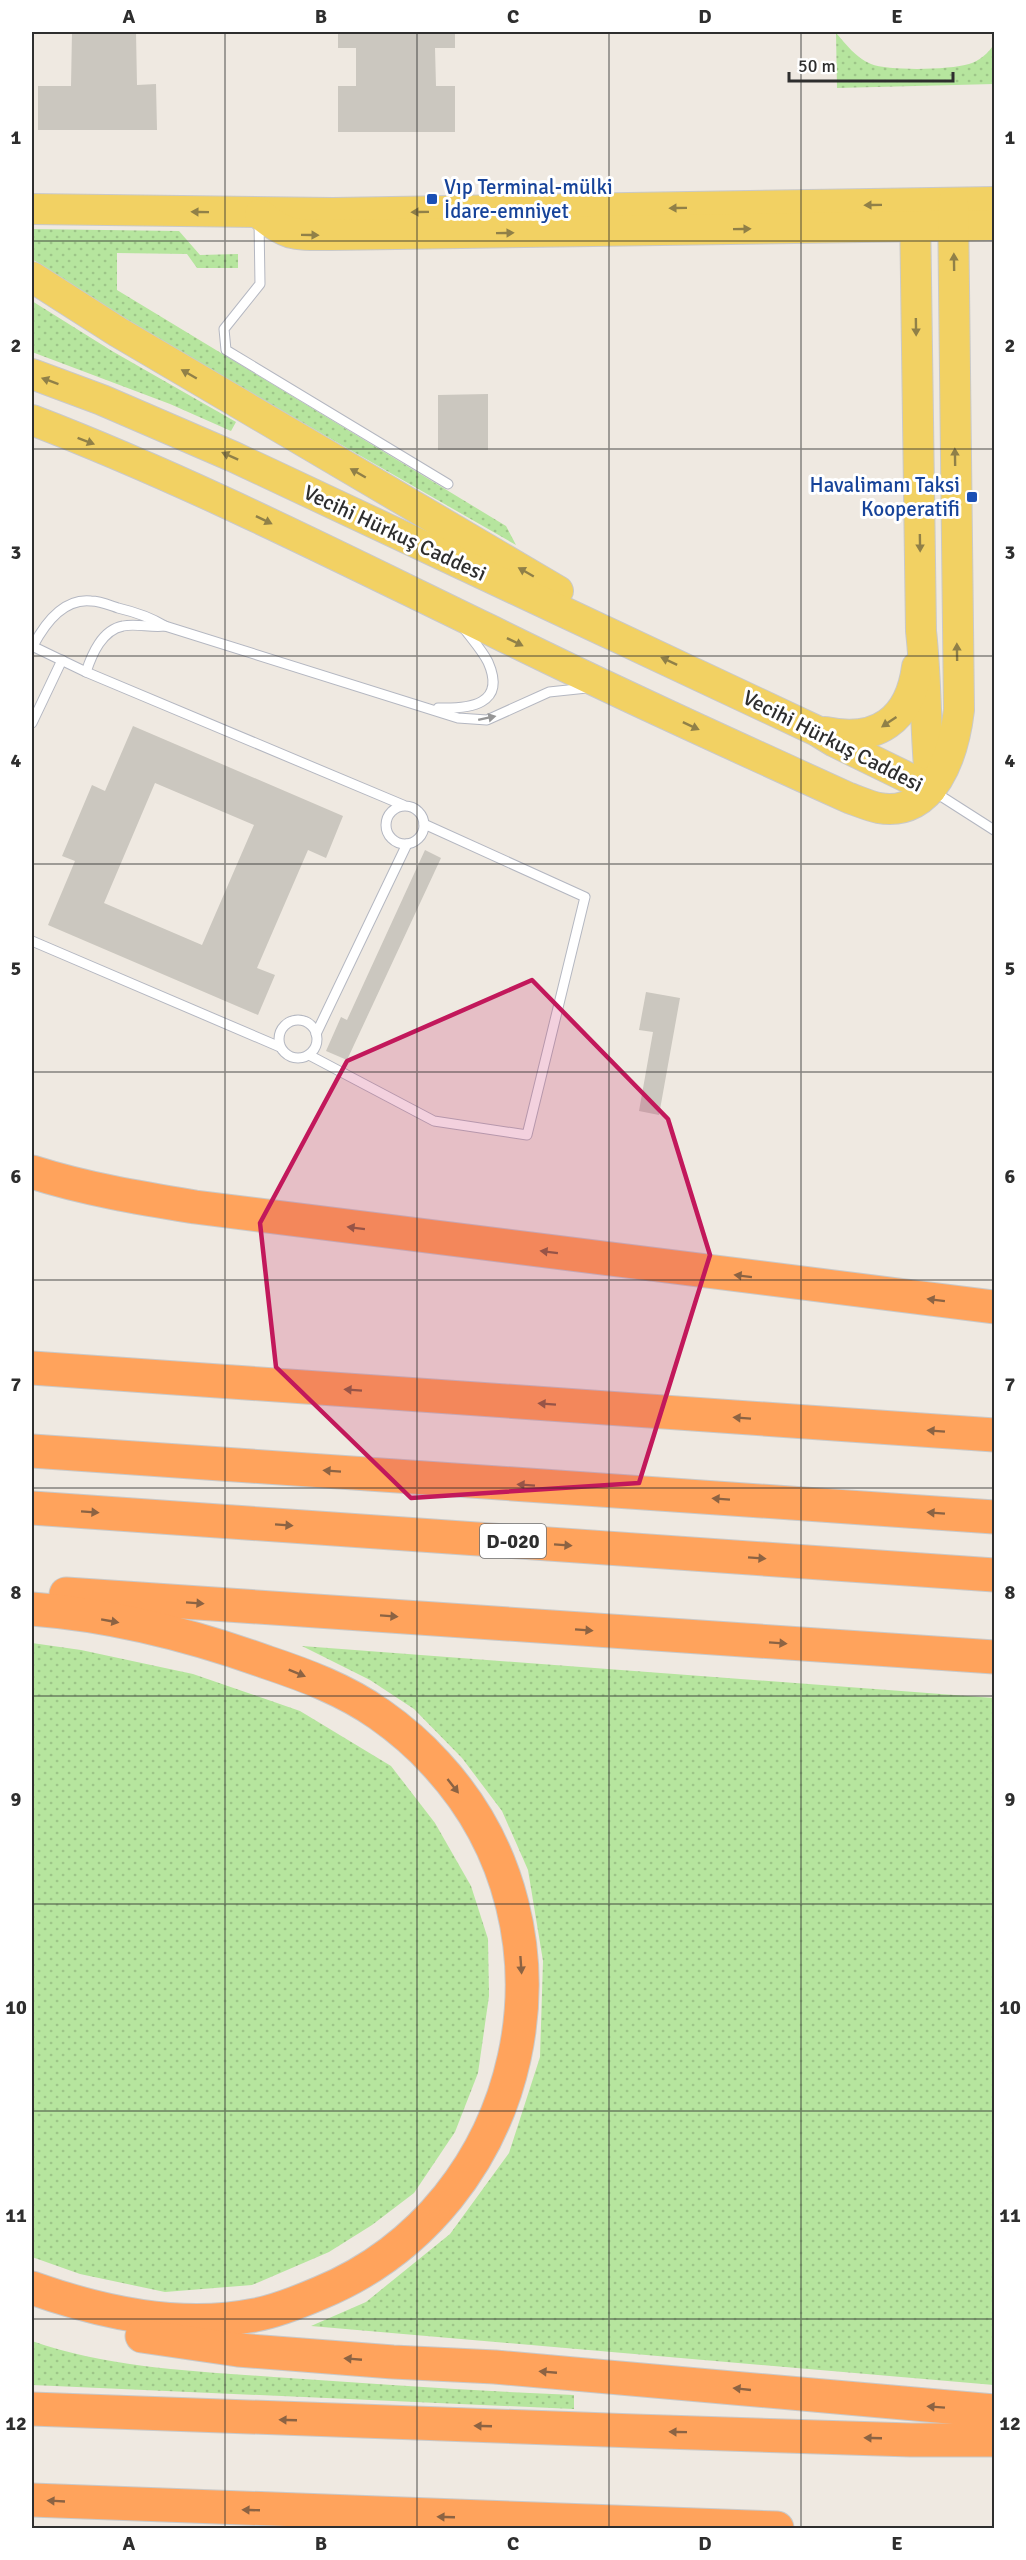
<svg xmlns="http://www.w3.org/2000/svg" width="1026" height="2560" font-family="Signika,sans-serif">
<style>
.grass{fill:url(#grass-dots)}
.building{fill:#cbc7bf;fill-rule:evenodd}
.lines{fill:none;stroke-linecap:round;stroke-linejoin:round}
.lane-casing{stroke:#b4b7c1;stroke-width:11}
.primary-casing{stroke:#c9c9c9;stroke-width:32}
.highway-casing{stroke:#c9c9c9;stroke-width:35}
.lane{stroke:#fff;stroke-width:9}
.primary{stroke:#f2d163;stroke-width:30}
.highway{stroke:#ffa35c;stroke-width:33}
.oneway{fill:#908048}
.oneway2{fill:#969696}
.oneway3{fill:#8c6343}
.marked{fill:#c2185b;fill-opacity:0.2;stroke:#c2185b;stroke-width:4.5;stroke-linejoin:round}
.grid{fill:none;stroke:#2e2e2e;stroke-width:1.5;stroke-opacity:0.55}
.transit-dot{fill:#1a4fb4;stroke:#fff;stroke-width:2}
.labels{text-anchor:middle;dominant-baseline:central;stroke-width:6;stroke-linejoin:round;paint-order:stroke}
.shield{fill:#fff;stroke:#6d6d6d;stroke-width:1.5}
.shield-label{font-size:20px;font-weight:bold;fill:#2e2e2e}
.transit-label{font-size:21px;fill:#164399;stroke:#fff;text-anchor:start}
.street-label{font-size:21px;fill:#2e2e2e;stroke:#fff}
.neatline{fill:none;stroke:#2e2e2e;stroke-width:2}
.grid-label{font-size:20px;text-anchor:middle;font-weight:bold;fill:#2e2e2e}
</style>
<defs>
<pattern id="grass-dots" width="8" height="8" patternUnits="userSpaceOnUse" patternTransform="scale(1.5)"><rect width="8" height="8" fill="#b6e59e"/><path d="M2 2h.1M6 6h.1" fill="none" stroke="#9dc588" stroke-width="1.8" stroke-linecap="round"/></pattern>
</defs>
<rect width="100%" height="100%" fill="#efe9e1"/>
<g class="grass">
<path d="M836 33C847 45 855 57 871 64 888 71 950 70 969 64 979 61 989 53 994 44V84L837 88Z"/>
<path d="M32 229 179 231 200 255 238 254V268H197L187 254 117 253V290L506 526 516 545 162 342 32 259Z"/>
<path d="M32 301 112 351 236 422 231 431 170 404 32 352Z"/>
<path d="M32 1643 81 1650 193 1674 300 1711 391 1766 435 1823 471 1886 488 1939 489 1996 478 2073 455 2132 414 2193 372 2225 329 2252 252 2285 165 2292 80 2274 32 2257Z"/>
<path d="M302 1646 994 1698V2385L311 2326 366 2302 450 2234 509 2153 540 2057 543 1961 528 1870 502 1811 462 1758 414 1709 370 1680Z"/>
<path d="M32 2341C109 2368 192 2371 274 2377 374 2384 474 2391 574 2395V2409L32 2385Z"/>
</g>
<g class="building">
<path d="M72 32H136L137 85 156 84 157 130H38V86H71Z"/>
<path d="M338 32H455V48H435L436 86H455V132H338V86H356V48H338Z"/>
<path d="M488 394V450H438V395Z"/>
<path d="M133 726 343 816 326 858 308 850 257 968 275 975 258 1015 48 925 75 861 62 856 92 785 105 791ZM155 783 254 825 202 945 104 903Z"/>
<path d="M425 850 441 858 347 1060 326 1051 341 1017 347 1020Z"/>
<path d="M646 992 680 998 659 1115 639 1111 653 1032 639 1030Z"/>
</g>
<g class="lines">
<g class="lane-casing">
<g id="lane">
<path d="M259 221 260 284 224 329 226 350 448 484"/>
<path d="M32 646 86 672 403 805"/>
<path d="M33 646C44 625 63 598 91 601 100 601 109 605 118 608 135 612 150 617 165 626L458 718 487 720 549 692 587 688"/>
<path d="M86 672C92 654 102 630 123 626 136 623 151 628 165 626"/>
<path d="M438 708C469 709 507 705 488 662 482 650 471 638 463 627"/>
<path d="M32 723 62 660"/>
<path d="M933 791 994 830"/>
<circle cx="405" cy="825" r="19"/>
<path d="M32 941 280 1047"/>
<circle cx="298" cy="1039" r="19"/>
<path d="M316 1034 407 844"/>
<path d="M309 1055 434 1121 527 1135 585 897 424 824"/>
</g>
</g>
<g class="primary-casing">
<g id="primary">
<path d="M915 208 921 631C927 684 925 737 931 789"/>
<path d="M32 209 333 213 994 202"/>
<path d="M260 214C287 237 296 235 331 235L994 225"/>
<path d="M32 277 118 332 558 591"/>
<path d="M32 374 102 400 234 457 817 731 835 742 931 789"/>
<path d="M32 420C188 480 337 556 488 629 607 688 728 743 849 798 858 801 869 806 879 808 934 818 954 753 959 710L953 203"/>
<path d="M825 732C877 743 910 720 917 667"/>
</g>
</g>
<g class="highway-casing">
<g id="highway">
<path d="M32 1172C85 1189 140 1198 195 1207L994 1307"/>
<path d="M32 1368 994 1435"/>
<path d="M32 1451 994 1517"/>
<path d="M32 1508 994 1575"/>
<path d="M66 1594 994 1657"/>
<path d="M32 1609C111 1615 191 1635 266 1662 305 1675 345 1690 379 1714 399 1728 419 1745 436 1764 590 1930 529 2206 320 2293 299 2302 277 2311 255 2315 181 2330 102 2313 32 2288"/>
<path d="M142 2336 238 2350 393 2362 495 2367 994 2411"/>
<path d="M32 2409 635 2431 911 2440H994"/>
<path d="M32 2500 777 2528"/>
</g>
</g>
<use href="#lane" class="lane"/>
<use href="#primary" class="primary"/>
<use href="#highway" class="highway"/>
</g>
<defs><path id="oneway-solid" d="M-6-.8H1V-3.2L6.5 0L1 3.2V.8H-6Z" transform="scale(1.5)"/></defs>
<g class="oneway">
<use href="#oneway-solid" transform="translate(873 205) rotate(179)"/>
<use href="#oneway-solid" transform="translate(678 208) rotate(179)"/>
<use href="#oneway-solid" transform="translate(200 212) rotate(-179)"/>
<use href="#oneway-solid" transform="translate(420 212) rotate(179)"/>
<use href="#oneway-solid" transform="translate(742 229) rotate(-1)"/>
<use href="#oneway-solid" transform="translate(505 233) rotate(-1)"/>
<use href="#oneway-solid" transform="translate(310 235) rotate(1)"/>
<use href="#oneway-solid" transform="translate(954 262) rotate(-91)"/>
<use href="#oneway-solid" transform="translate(916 327) rotate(89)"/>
<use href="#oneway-solid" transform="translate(189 374) rotate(-150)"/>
<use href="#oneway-solid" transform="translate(50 381) rotate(-160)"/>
<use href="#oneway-solid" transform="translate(86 441) rotate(21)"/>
<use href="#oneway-solid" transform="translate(230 456) rotate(-156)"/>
<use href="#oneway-solid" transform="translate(955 457) rotate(-91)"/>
<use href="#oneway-solid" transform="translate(358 473) rotate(-150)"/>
<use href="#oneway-solid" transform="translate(264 520) rotate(26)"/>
<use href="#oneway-solid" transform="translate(920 543) rotate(89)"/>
<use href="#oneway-solid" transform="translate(526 572) rotate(-150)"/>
<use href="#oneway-solid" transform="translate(515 642) rotate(26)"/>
<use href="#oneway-solid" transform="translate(957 652) rotate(-91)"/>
<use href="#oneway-solid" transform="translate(669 661) rotate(-155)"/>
<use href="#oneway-solid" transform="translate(889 722) rotate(146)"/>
<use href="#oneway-solid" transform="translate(691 726) rotate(25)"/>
</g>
<use class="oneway2" href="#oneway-solid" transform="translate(487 718) rotate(-12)"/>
<g class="oneway3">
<use href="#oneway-solid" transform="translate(356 1228) rotate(-173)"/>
<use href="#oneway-solid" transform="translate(549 1252) rotate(-173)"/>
<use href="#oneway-solid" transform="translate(743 1276) rotate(-173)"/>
<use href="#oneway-solid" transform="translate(936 1300) rotate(-173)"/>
<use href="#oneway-solid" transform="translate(353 1390) rotate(-176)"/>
<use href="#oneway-solid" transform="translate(547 1404) rotate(-176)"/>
<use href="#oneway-solid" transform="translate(742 1418) rotate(-176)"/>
<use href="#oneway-solid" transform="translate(936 1431) rotate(-176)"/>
<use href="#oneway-solid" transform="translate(332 1471) rotate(-176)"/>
<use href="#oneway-solid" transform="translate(526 1485) rotate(-176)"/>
<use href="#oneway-solid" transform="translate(721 1499) rotate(-176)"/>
<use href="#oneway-solid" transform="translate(90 1512) rotate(4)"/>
<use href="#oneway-solid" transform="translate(936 1513) rotate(-176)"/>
<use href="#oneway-solid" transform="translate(284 1525) rotate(4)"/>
<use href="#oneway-solid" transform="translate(563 1545) rotate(4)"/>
<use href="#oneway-solid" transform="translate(757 1558) rotate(4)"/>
<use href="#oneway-solid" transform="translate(195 1603) rotate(4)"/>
<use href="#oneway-solid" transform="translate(389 1616) rotate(4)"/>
<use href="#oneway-solid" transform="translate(110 1621) rotate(10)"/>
<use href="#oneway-solid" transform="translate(584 1630) rotate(4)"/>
<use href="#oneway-solid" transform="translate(778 1643) rotate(4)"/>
<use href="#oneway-solid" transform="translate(297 1673) rotate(22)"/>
<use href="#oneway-solid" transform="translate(453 1786) rotate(52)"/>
<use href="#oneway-solid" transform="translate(521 1965) rotate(86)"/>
<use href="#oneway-solid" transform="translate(353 2359) rotate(-175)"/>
<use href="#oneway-solid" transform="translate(548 2372) rotate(-175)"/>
<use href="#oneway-solid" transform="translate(742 2389) rotate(-174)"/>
<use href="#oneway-solid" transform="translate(936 2407) rotate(-176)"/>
<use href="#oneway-solid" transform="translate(288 2420) rotate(-178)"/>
<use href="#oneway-solid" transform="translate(483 2426) rotate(-178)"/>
<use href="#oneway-solid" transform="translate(678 2432) rotate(-179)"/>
<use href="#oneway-solid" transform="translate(873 2438) rotate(-178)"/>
<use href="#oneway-solid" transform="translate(56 2501) rotate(-177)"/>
<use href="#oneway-solid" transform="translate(251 2510) rotate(-178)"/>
<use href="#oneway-solid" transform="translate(446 2517) rotate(-178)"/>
</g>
<path class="marked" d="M532 980 668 1119 710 1255 639 1483 411 1498 276 1367 260 1223 347 1061Z"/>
<path class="grid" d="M225 32V2528M417 32V2528M609 32V2528M801 32V2528M32 241H994M32 449H994M32 656H994M32 864H994M32 1072H994M32 1280H994M32 1488H994M32 1696H994M32 1904H994M32 2111H994M32 2319H994"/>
<g class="transit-dot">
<rect x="426" y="193" width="12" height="12" rx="3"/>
<rect x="966" y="491" width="12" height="12" rx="3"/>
</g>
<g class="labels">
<rect class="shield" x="480" y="1524" width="66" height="34" rx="4.5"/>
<g class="shield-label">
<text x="513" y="1541">D-020</text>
</g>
<g class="transit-label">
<text x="444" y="187">Vıp Terminal-mülki<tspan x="444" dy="24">İdare-emniyet</tspan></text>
<text x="960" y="485" text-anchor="end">Havalimanı Taksi<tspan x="960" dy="24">Kooperatifi</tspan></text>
</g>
<g class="street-label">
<text transform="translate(395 533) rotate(25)">Vecihi Hürkuş Caddesi</text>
<text transform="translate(833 741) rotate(27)">Vecihi Hürkuş Caddesi</text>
</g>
</g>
<rect width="1026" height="2560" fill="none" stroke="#ffffff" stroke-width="66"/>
<path d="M789 72v9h164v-9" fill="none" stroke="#2e2e2e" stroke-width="3"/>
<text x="798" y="72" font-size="18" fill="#2e2e2e" stroke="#ffffff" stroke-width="4.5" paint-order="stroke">50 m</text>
<rect x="33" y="33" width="960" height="2494" class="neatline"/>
<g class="grid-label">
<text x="129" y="23">A</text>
<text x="321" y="23">B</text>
<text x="513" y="23">C</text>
<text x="705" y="23">D</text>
<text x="897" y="23">E</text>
<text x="16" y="144">1</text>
<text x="1010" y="144">1</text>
<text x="16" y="352">2</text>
<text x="1010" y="352">2</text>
<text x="16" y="559">3</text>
<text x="1010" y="559">3</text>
<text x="16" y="767">4</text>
<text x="1010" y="767">4</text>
<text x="16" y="975">5</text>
<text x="1010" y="975">5</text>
<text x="16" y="1183">6</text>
<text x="1010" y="1183">6</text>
<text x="16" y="1391">7</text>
<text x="1010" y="1391">7</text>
<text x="16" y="1599">8</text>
<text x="1010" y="1599">8</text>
<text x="16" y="1806">9</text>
<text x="1010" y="1806">9</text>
<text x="16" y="2014">10</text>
<text x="1010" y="2014">10</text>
<text x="16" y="2222">11</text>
<text x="1010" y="2222">11</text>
<text x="16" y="2430">12</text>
<text x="1010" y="2430">12</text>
<text x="129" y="2550">A</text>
<text x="321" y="2550">B</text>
<text x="513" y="2550">C</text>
<text x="705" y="2550">D</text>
<text x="897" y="2550">E</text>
</g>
</svg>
